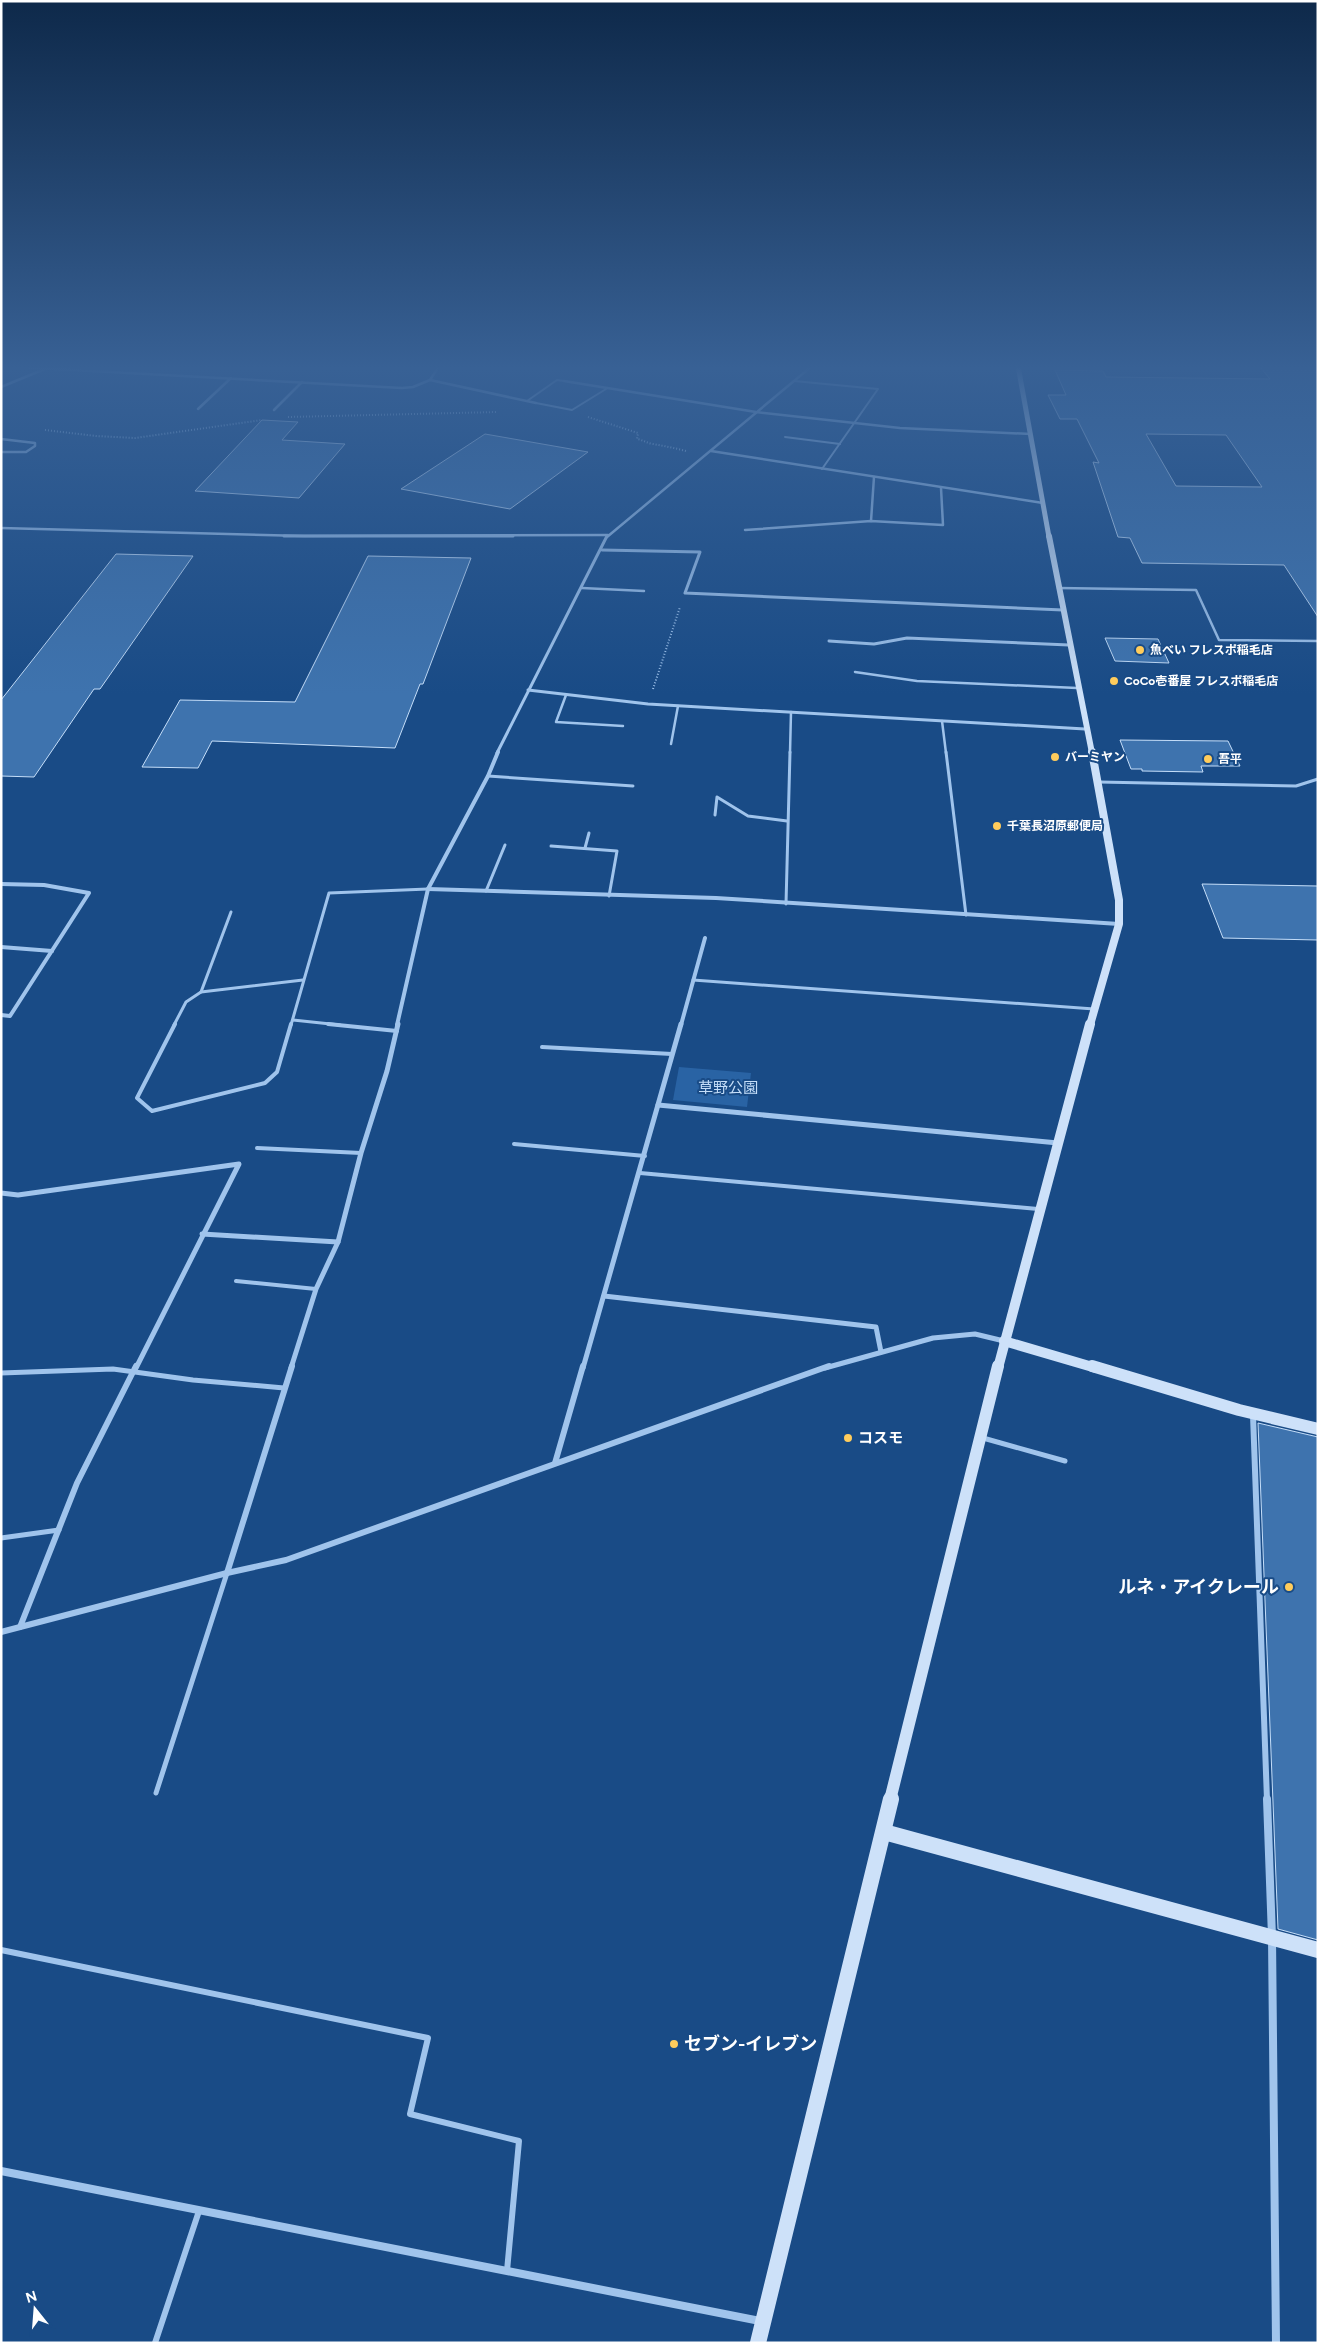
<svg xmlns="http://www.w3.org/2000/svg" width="1319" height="2344" font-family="Figtree,'Noto Sans JP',sans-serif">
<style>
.green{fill:#2963a4}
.building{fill:#3e73ae;stroke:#c5def9;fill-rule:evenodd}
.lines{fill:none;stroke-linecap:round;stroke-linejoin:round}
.path{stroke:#a0c4ec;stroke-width:2;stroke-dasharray:1 2;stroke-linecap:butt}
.lane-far5{stroke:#a0c4ec;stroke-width:2}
.lane-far4{stroke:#a0c4ec;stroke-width:2.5}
.lane-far3{stroke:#a0c4ec;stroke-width:3}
.lane-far2{stroke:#a0c4ec;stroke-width:4}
.lane-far1{stroke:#a0c4ec;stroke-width:5}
.lane{stroke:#a0c4ec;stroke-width:6}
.street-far5{stroke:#a0c4ec;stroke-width:2.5}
.street-far4{stroke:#a0c4ec;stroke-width:3}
.street-far3{stroke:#a0c4ec;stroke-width:4}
.street-far2{stroke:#a0c4ec;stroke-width:5}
.street-far1{stroke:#a0c4ec;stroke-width:6}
.street{stroke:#a0c4ec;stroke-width:8}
.secondary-far5{stroke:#cde1f9;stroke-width:5}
.secondary-far4{stroke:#cde1f9;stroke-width:6}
.secondary-far3{stroke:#cde1f9;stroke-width:8}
.secondary-far2{stroke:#cde1f9;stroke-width:10}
.secondary-far1{stroke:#cde1f9;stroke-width:12}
.secondary{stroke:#cde1f9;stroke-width:16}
.poi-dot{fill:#ffcc5c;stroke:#194b86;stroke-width:2}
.labels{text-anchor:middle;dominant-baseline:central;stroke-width:4;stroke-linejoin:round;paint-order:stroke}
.far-poi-label{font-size:12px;font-weight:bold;fill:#fff;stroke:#194b86;text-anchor:start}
.park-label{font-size:15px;fill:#c5def9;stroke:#194b86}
.poi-label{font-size:15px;font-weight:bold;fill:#fff;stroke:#194b86;text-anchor:start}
.near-poi-label{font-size:18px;font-weight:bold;fill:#fff;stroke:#194b86;text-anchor:end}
</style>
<rect width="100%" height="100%" fill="#194b86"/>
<path class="green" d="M679 1067 751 1073 747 1107 673 1100Z"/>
<g class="building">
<path d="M1259 366H1318V617L1284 565 1142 563 1130 538 1118 537 1093 462 1099 463 1077 419H1060L1048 395H1066L1055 370 1103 371 1106 377 1270 379ZM1146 434 1226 435 1262 487 1176 486Z"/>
<path d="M262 420 298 422 282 440 345 444 299 498 195 491Z"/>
<path d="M485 434 588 452 510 509 401 489Z"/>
<path d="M116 554 193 556 100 689H94L34 777 1 776V700Z"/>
<path d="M368 556 471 558 423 684H420L395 748 212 741 198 768 142 767 180 700 295 702Z"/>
<path d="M1105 638 1158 639 1169 663 1115 661Z"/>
<path d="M1120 740 1228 741 1240 766H1201L1203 772 1142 771V769H1131Z"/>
<path d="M1202 884 1318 886V940L1223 938Z"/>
<path d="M1258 1423 1318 1437V1940L1278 1929Z"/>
</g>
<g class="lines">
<g class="path">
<path d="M288 417 497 412"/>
<path d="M588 417 638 433 637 439C643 440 647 443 653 444 664 446 675 448 686 451"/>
<path d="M45 430 96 436 135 438 262 420"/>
<path d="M653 689 680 607"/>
</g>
<g class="lane-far5">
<path d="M490 366H500"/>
<path d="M868 366H875"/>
<path d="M794 381 878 389 822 469"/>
<path d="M527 401 557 380 564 381"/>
<path d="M536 403 572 410 606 389"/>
<path d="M785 437 840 444"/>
</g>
<g class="lane-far4">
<path d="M582 588 644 591"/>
<path d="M1058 588 1196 590 1219 640 1318 641"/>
<path d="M855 672 917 681 1077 688"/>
<path d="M566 695 556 722 623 726"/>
<path d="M942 721 946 753"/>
<path d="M671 744 678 706"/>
<path d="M790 753 791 712"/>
</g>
<g class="lane-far3">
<path d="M946 752 966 915"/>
<path d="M488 776 633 786"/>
<path d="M1099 782 1296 786 1318 779"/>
<path d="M715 815 717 797 748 816 787 821"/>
<path d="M551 846 617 851 609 896"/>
<path d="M585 848 589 833"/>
<path d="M486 891 505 845"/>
<path d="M786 904 790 752"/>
<path d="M693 980 1094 1009"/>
<path d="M201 992 231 912"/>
<path d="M293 1020 340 1025"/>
<path d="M174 1025 186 1002 201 992 303 980"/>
<path d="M291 1025 329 893 428 889"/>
</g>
<g class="lane-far2">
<path d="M175 1024 137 1098 152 1111 265 1083 277 1072 291 1024"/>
<path d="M328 1024 397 1031"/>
<path d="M542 1047 672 1054"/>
<path d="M514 1144 645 1156"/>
<path d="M257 1148 361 1153"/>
<path d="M640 1173 1038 1209"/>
<path d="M236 1281 316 1289"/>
</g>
<g class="lane-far1">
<path d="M1 1373 113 1369 193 1380 284 1388"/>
<path d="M983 1438 1065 1461"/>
<path d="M1 1538 59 1530"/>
<path d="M156 1793 227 1573"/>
</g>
<g class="lane">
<path d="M1 1950 428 2038 410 2114 519 2141 507 2271"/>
<path d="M155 2343 199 2211"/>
</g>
<g class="street-far5">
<path d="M1 366 402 388 413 387 430 380"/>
<path d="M439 366 430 380 536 403"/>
<path d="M564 381 756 412 900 428 1031 434"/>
<path d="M1 387 52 366"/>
<path d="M198 409 231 378"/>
<path d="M274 410 302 382"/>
<path d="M1 439 35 443V446L26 452H1"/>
<path d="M711 451 1043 503"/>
<path d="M871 521 874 477"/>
<path d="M1 528 304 536 608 535"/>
<path d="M745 530 871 521 943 525 941 488"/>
<path d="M607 537 812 366"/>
</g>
<g class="street-far4">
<path d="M284 536H513"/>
<path d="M602 550 700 552 685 593 1063 610"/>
<path d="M829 641 874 644 907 638 1069 645"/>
<path d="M528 690 648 704 1085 729"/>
<path d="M497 753 607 536"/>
</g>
<g class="street-far3">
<path d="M1 884 44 885 89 893 10 1016 1 1015"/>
<path d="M428 889 716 898 1119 924"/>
<path d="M1 947 52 951"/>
<path d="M397 1025 428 889 488 776 498 752"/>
<path d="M681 1025 705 938"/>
</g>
<g class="street-far2">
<path d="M658 1105 1058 1143"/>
<path d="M1 1193 18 1195 239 1164 136 1368"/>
<path d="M202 1234 338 1242"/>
<path d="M604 1296 876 1327 881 1352"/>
<path d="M291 1368 316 1289 338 1242 361 1153 387 1071 398 1024"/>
<path d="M583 1368 681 1024"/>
<path d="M825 1368 933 1338 975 1334 1004 1341"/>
</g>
<g class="street-far1">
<path d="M1253 1415 1267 1800"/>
<path d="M555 1463 583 1366"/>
<path d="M227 1573 292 1366"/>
<path d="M20 1627 77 1483 136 1366"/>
<path d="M1 1632 227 1573 286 1560 829 1366"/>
</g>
<g class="street">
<path d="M1267 1799 1272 1937 1276 2343"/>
<path d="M1 2171 760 2321"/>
</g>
<path class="secondary-far5" d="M1018 366 1049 537"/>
<path class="secondary-far4" d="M1049 536 1092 753"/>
<path class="secondary-far3" d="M1090 1025 1119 924V900L1092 752"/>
<g class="secondary-far2">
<path d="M1004 1341 1096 1368"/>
<path d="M998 1368 1090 1024"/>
</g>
<g class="secondary-far1">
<path d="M1092 1366 1239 1410 1318 1429"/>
<path d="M890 1800 998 1366"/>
</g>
<g class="secondary">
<path d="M884 1832 1318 1950"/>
<path d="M758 2343 891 1799"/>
</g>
</g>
<linearGradient id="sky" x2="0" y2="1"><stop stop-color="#0e294a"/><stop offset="0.53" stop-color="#386195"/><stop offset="1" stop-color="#386195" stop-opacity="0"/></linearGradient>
<rect width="1319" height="694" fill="url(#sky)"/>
<g class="poi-dot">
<circle cx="1140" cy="650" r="5"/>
<circle cx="1114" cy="681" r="5"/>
<circle cx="1055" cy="757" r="5"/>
<circle cx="1208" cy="759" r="5"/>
<circle cx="997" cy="826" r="5"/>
<circle cx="848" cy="1438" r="5"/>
<circle cx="1289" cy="1587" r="5"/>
<circle cx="674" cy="2044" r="5"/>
</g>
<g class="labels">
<g class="far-poi-label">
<text x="1150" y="650">魚べい フレスポ稲毛店</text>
<text x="1124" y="681">CoCo壱番屋 フレスポ稲毛店</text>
<text x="1065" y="757">バーミヤン</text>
<text x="1218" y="759">吾平</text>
<text x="1007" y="826">千葉長沼原郵便局</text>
</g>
<g class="park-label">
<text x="728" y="1088">草野公園</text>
</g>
<g class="poi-label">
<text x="858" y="1438">コスモ</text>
</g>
<g class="near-poi-label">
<text x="1279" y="1587">ルネ・アイクレール</text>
<text x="684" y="2044" text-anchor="start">セブン-イレブン</text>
</g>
</g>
<rect width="1319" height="2344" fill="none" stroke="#ffffff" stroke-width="5"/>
<g transform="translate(35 2309) rotate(343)" stroke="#194b86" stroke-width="4" paint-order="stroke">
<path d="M0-4L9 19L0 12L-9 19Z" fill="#ffffff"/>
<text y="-8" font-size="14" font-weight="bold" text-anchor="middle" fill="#ffffff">N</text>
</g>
</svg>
